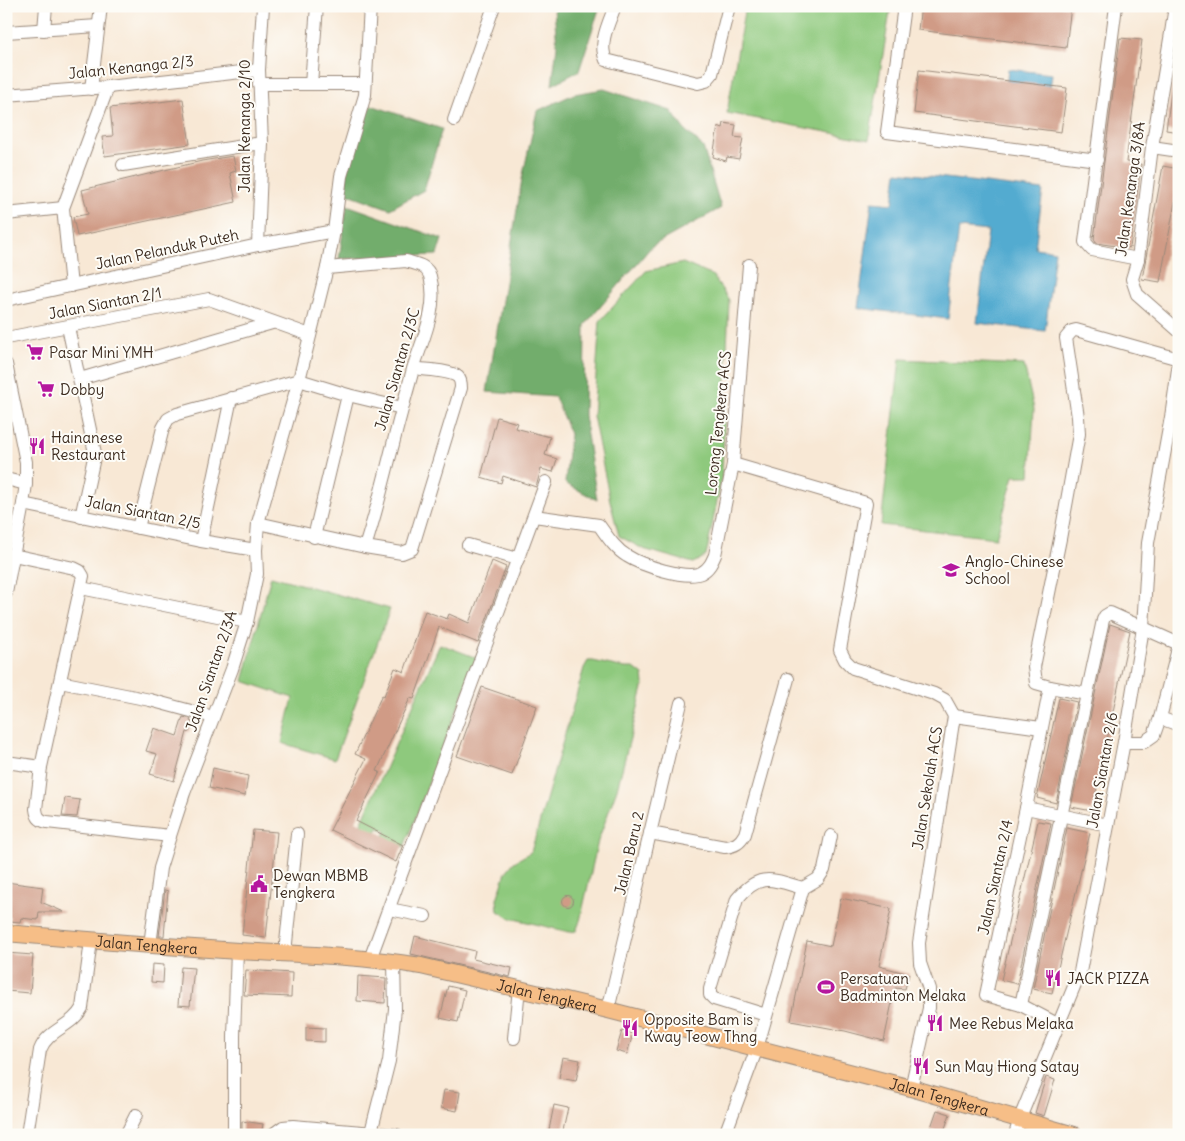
<svg xmlns="http://www.w3.org/2000/svg" width="1185" height="1141" font-family="Delius,sans-serif">
<style>
.green{fill:#8ec97d;stroke:#647a4e}
.forest{fill:#72ad6c;stroke:#566c45}
.water{fill:#53abd0;stroke:#476a77}
.building{fill:#d09b86}
.lines{fill:none;stroke-linecap:round;stroke-linejoin:round}
.minor-casing{stroke:#9a897a;stroke-width:14}
.major-casing{stroke:#9a897a;stroke-width:18}
.minor{stroke:#fff;stroke-width:12}
.major{stroke:#f6be87;stroke-width:16}
.labels{text-anchor:middle;dominant-baseline:central;stroke-width:4;stroke-linejoin:round;paint-order:stroke}
.street-label{font-size:15px;fill:#3b2a1e;stroke:#fdfcf7}
.poi-label{font-size:15px;fill:#3b2a1e;stroke:#fdfcf7;text-anchor:start}
</style>
<rect width="100%" height="100%" fill="#fdfcf7"/>
<filter id="ink" filterUnits="userSpaceOnUse"><feTurbulence type="fractalNoise" baseFrequency=".02" numOctaves="2"/><feDisplacementMap in="SourceGraphic" scale="10" xChannelSelector="R" yChannelSelector="G"/><feConvolveMatrix kernelMatrix="1 2 1 2 8 2 1 2 1" color-interpolation-filters="sRGB"/></filter>
<filter id="wash" filterUnits="userSpaceOnUse"><feTurbulence type="fractalNoise" baseFrequency=".0096" numOctaves="4" result="noise"/><feDisplacementMap in="SourceGraphic" scale="20" xChannelSelector="R" yChannelSelector="G"/><feGaussianBlur stdDeviation="1.12" result="paint"/><feColorMatrix in="noise" values="0 0 0 0 0 0 0 0 0 0 0 0 0 0 0 0 0 1.4 0 .05"/><feComposite in="paint" operator="in"/></filter>
<g filter="url(#wash)">
<rect width="100%" height="100%" fill="#f8e8d5"/>
<g class="green">
<path d="M745 6H891L869 140 727 113Z"/>
<path d="M683 263 713 276 729 300 722 476 706 556 693 563 643 549 619 536 610 501 593 416 600 321 646 271Z"/>
<path d="M900 359 1024 365 1034 409 1030 476H1014L996 538 881 525Z"/>
<path d="M271 576 390 609 335 759 282 743 293 698 243 681Z"/>
<path d="M440 644 477 658 404 847 383 839 386 831 378 828 374 836 359 828Z"/>
<path d="M588 661H593L625 668H634L643 675 644 684 617 789 598 841 580 921 576 931 569 932 510 918 498 911 497 899 506 872 514 862 531 852 584 668Z"/>
</g>
<g class="forest">
<path d="M570 6H600L579 71 552 85 557 46 554 9Z"/>
<path d="M604 89 671 111 684 129 703 147 721 208 652 246 585 325 584 415 597 500 565 483 570 434 555 397 487 392 522 179 537 111 574 94Z"/>
<path d="M371 105 442 129 424 190 390 209 346 193 347 170Z"/>
<path d="M347 205 442 239 437 255 339 259Z"/>
</g>
<g class="water">
<path d="M1008 69 1052 74 1049 95 1006 90Z"/>
<path d="M897 172 1043 190 1035 248 1055 251 1045 331 977 323 988 231 959 228 948 319 858 308 872 202 893 204Z"/>
</g>
<g id="blocks">
<g class="building">
<path d="M921 6H1071L1066 48 918 30Z"/>
<path d="M1120 38 1142 40 1126 162 1141 164 1130 248 1096 243 1094 239Z"/>
<path d="M919 70 1067 88 1061 132 914 113Z"/>
<path d="M1173 78 1179 79V132L1166 130Z"/>
<path d="M183 99 190 144 105 156 102 137 113 136 110 108Z"/>
<path d="M724 123 736 125 734 137 743 138 739 159 727 157 726 161 713 157 718 126 723 128Z"/>
<path d="M233 156 236 171 230 173 236 202 77 236 73 217 88 214 82 190 202 161Z"/>
<path d="M1163 166 1179 169V181L1160 282 1142 279Z"/>
<path d="M497 417 517 423 515 428 550 437 545 455 557 459 553 472 541 469 536 487 503 476 501 483 481 477Z"/>
<path d="M492 561 506 567 478 643 439 627 414 699 410 698 377 771 380 772 356 821 403 845 396 862 330 830 366 759 355 754 382 695 384 696 395 668 404 672 425 611 447 619 449 614 469 623Z"/>
<path d="M1110 624 1130 631 1092 811 1071 807Z"/>
<path d="M482 687 537 706 512 775 457 756Z"/>
<path d="M1059 698 1077 702 1056 803 1037 798Z"/>
<path d="M183 717 191 719 190 721 192 722 189 732H187L174 781 150 774 157 754 146 751 154 728 177 736Z"/>
<path d="M213 768 248 776 245 796 209 788Z"/>
<path d="M65 798 80 800 77 817 62 816Z"/>
<path d="M1038 821 1051 823 1017 984 1001 980Z"/>
<path d="M1067 828 1090 833 1052 993 1033 989Z"/>
<path d="M253 830 277 832 266 938 242 935Z"/>
<path d="M6 882 43 887 41 902 64 912H39L38 920 21 918 20 922 9 921 10 917 6 916Z"/>
<path d="M165 890 168 891 164 936H159Z"/>
<circle cx="568" cy="901" r="5.5"/>
<path d="M841 898 891 909 879 966 909 974 905 989 895 988 884 1041 845 1031 791 1021 807 941 831 946Z"/>
<path d="M415 936 475 951 473 959 512 968 510 977 411 954Z"/>
<path d="M6 953 33 955 30 993 6 991Z"/>
<path d="M152 964 164 965 163 983 151 982Z"/>
<path d="M181 967 194 968 190 1006 178 1005Z"/>
<path d="M246 970 292 973 291 997 244 995Z"/>
<path d="M358 976 386 978 385 1003 357 1001Z"/>
<path d="M448 986 465 990 458 1022 440 1018Z"/>
<path d="M306 1027 325 1028V1042L306 1041Z"/>
<path d="M622 1031 633 1034 627 1054 616 1051Z"/>
<path d="M563 1057 580 1060 576 1081 559 1078Z"/>
<path d="M1046 1077 1055 1080 1044 1116 1035 1113Z"/>
<path d="M444 1090 460 1092 457 1111 441 1108Z"/>
<path d="M554 1105 568 1108 562 1135H548Z"/>
<path d="M937 1110 950 1114 943 1134 930 1130Z"/>
<path d="M242 1121 263 1124 261 1135H242Z"/>
</g>
</g>
</g>
<g filter="url(#ink)">
<use href="#blocks" fill-opacity="0" stroke="#9a897a" stroke-width="1"/>
<g class="lines">
<g class="minor-casing">
<g id="minor">
<path d="M615 6C609 23 598 43 606 60L698 83 706 81 712 74 729 6"/>
<path d="M904 6 887 132 1097 160"/>
<path d="M1116 6 1085 242 1092 250 1138 259"/>
<path d="M1175 6 1171 33 1179 34"/>
<path d="M44 30 46 6"/>
<path d="M6 32 98 26"/>
<path d="M1171 33 1152 147 1138 259 1132 279 1137 294 1179 331"/>
<path d="M259 84H365"/>
<path d="M311 84 317 6"/>
<path d="M91 89 101 6"/>
<path d="M6 95 108 87 259 70"/>
<path d="M454 120 494 6"/>
<path d="M1152 147 1179 151"/>
<path d="M123 165 262 143"/>
<path d="M6 214 63 208"/>
<path d="M258 245 262 143 259 70 263 6"/>
<path d="M327 268 406 261C415 264 427 265 430 276 439 308 422 340 413 369 410 381 406 394 403 406 390 453 380 501 365 547"/>
<path d="M71 286 63 208 108 87"/>
<path d="M6 300 258 245 334 231"/>
<path d="M68 327 95 453 81 517"/>
<path d="M6 338 209 299 310 335"/>
<path d="M1179 359 1076 330 1072 331 1066 338 1078 417 1079 434 1060 539 1034 667 1036 683 1050 687 1087 694 1103 620 1105 616 1110 613 1179 644"/>
<path d="M6 364 26 462V484L23 504 6 593"/>
<path d="M80 379 272 323"/>
<path d="M733 464 866 503 840 650 845 660 853 668 934 694 945 700 954 716 919 943 920 963 929 989V1008L911 1088"/>
<path d="M6 479 26 484"/>
<path d="M23 504 201 541 256 550"/>
<path d="M534 516 599 525C607 536 615 549 627 556 641 565 686 580 701 573 709 569 712 562 715 555L733 464 749 265"/>
<path d="M258 523 365 547 402 553 412 549 461 388C461 384 461 380 458 377 451 370 423 370 414 368"/>
<path d="M138 528 163 428 168 419 177 414 299 380 348 395 402 408"/>
<path d="M314 537 348 395"/>
<path d="M201 541 231 398"/>
<path d="M468 545 518 559"/>
<path d="M13 555 74 568 80 571 83 576 41 767 36 809C37 817 39 820 47 822L170 836"/>
<path d="M81 588 247 622"/>
<path d="M60 682 150 700 213 717"/>
<path d="M1050 687 1026 808 986 995 1021 1005 1059 1025"/>
<path d="M954 716 1041 728"/>
<path d="M1160 718 1179 725"/>
<path d="M1124 742H1144L1154 735 1160 718 1179 645"/>
<path d="M6 762 41 767"/>
<path d="M1026 808 1108 825"/>
<path d="M650 833 725 847C735 846 740 843 745 834L788 679"/>
<path d="M803 888 818 879 824 870 831 836"/>
<path d="M389 909 425 916"/>
<path d="M150 945 160 868 170 836 184 793 232 669 247 622 257 574 256 550 258 523 299 380 327 268 334 231 341 176 365 95 370 6"/>
<path d="M285 953 297 834"/>
<path d="M370 959 546 482"/>
<path d="M1021 1005 1087 694"/>
<path d="M608 1010 681 703"/>
<path d="M514 1038 519 988"/>
<path d="M727 1129 757 1048 803 888C773 880 760 871 737 899L710 989V995L714 999 766 1015"/>
<path d="M371 1132 389 1061 395 1009 394 962"/>
<path d="M27 1135 40 1050C48 1029 72 1027 82 1008L91 941"/>
<path d="M126 1135 136 1115"/>
<path d="M234 1135V1036L237 950"/>
<path d="M272 1135 283 1127 293 1126 397 1135"/>
<path d="M1015 1135 1020 1118 1080 972 1124 742 1143 628 1148 543 1171 417 1179 362"/>
</g>
</g>
<g class="major-casing">
<g id="major">
<path id="s1" d="M6 933C84 940 161 946 238 951 299 954 360 956 421 966L608 1010 911 1088 1074 1135"/>
</g>
</g>
<use href="#minor" class="minor"/>
<use href="#major" class="major"/>
</g>
</g>
<defs>
<g id="supermarket-bare" transform="scale(1.35)"><path d="M-6-5.5h2.5l.6 2H6L4.5 2H-2.5L-4.4-4H-6ZM-1.5 3.2a1.3 1.3 0 1 0 .1 0ZM3 3.2a1.3 1.3 0 1 0 .1 0Z" fill="#b5179e" stroke="#fdfcf7" stroke-width="2.5" paint-order="stroke"/></g>
<g id="restaurant-bare" transform="scale(1.35)"><path d="M-5-6h1v4h1v-4h1v4h1v-4h1v5L-1.5 .5V6h-2V.5L-5-1ZM5-6V6H3V1.5H1.5Q1.5-4 5-6Z" fill="#b5179e" stroke="#fdfcf7" stroke-width="2.5" paint-order="stroke"/></g>
<g id="school-bare" transform="scale(1.35)"><path d="M0-5L7-2L0 1L-7-2ZM-4 1L0 2.5L4 1V4Q0 6-4 4Z" fill="#b5179e" stroke="#fdfcf7" stroke-width="2.5" paint-order="stroke"/></g>
<g id="civic-bare" transform="scale(1.35)"><path d="M-.6-6.5H3V-4.5H.6V-3L4-1V1h2V6H-6V1h2V-1L-.6-3ZM-1.2 2.5V6h2.4V2.5Z" fill="#b5179e" stroke="#fdfcf7" stroke-width="2.5" paint-order="stroke"/></g>
<g id="stadium-bare" transform="scale(1.35)"><path d="M0-5a6.5 5 0 1 0 0 10a6.5 5 0 1 0 0-10ZM-3.5-1.8h7v3.6h-7Z" fill="#b5179e" stroke="#fdfcf7" stroke-width="2.5" paint-order="stroke"/></g>
</defs>
<g fill-rule="evenodd">
<use href="#supermarket-bare" x="35" y="352"/>
<use href="#supermarket-bare" x="46" y="389"/>
<use href="#restaurant-bare" x="37" y="446"/>
<use href="#school-bare" x="951" y="570"/>
<use href="#civic-bare" x="259" y="884"/>
<use href="#restaurant-bare" x="1053" y="978"/>
<use href="#stadium-bare" x="826" y="987"/>
<use href="#restaurant-bare" x="935" y="1023"/>
<use href="#restaurant-bare" x="630" y="1028"/>
<use href="#restaurant-bare" x="921" y="1066"/>
</g>
<g class="labels">
<g class="street-label">
<text transform="translate(131 67) rotate(-6)">Jalan Kenanga 2/3</text>
<text transform="translate(244 126) rotate(-90)">Jalan Kenanga 2/10</text>
<text transform="translate(1130 189) rotate(-82)">Jalan Kenanga 3/8A</text>
<text transform="translate(167 249) rotate(-12)">Jalan Pelanduk Puteh</text>
<text transform="translate(105 303) rotate(-11)">Jalan Siantan 2/1</text>
<text transform="translate(397 369) rotate(-74)">Jalan Siantan 2/3C</text>
<text transform="translate(718 423) rotate(-84)">Lorong Tengkera ACS</text>
<text transform="translate(143 512) rotate(11)">Jalan Siantan 2/5</text>
<text transform="translate(211 671) rotate(-71)">Jalan Siantan 2/3A</text>
<text transform="translate(1102 770) rotate(-80)">Jalan Siantan 2/6</text>
<text transform="translate(927 788) rotate(-81)">Jalan Sekolah ACS</text>
<text transform="translate(629 853) rotate(-77)">Jalan Baru 2</text>
<text transform="translate(995 877) rotate(-78)">Jalan Siantan 2/4</text>
<text stroke="none"><textPath href="#s1" startOffset="141">Jalan Tengkera</textPath></text>
<text stroke="none"><textPath href="#s1" startOffset="546">Jalan Tengkera</textPath></text>
<text stroke="none"><textPath href="#s1" startOffset="951">Jalan Tengkera</textPath></text>
</g>
<g class="poi-label">
<text x="49" y="352">Pasar Mini YMH</text>
<text x="60" y="389">Dobby</text>
<text x="51" y="437">Hainanese<tspan x="51" dy="17">Restaurant</tspan></text>
<text x="965" y="561">Anglo-Chinese<tspan x="965" dy="17">School</tspan></text>
<text x="273" y="875">Dewan MBMB<tspan x="273" dy="17">Tengkera</tspan></text>
<text x="840" y="978">Persatuan<tspan x="840" dy="17">Badminton Melaka</tspan></text>
<text x="1067" y="978">JACK PIZZA</text>
<text x="644" y="1019">Opposite Bam is<tspan x="644" dy="17">Kway Teow Thng</tspan></text>
<text x="949" y="1023">Mee Rebus Melaka</text>
<text x="935" y="1066">Sun May Hiong Satay</text>
</g>
</g>
<rect width="1185" height="1141" fill="none" stroke="#fdfcf7" stroke-width="25"/>
</svg>
